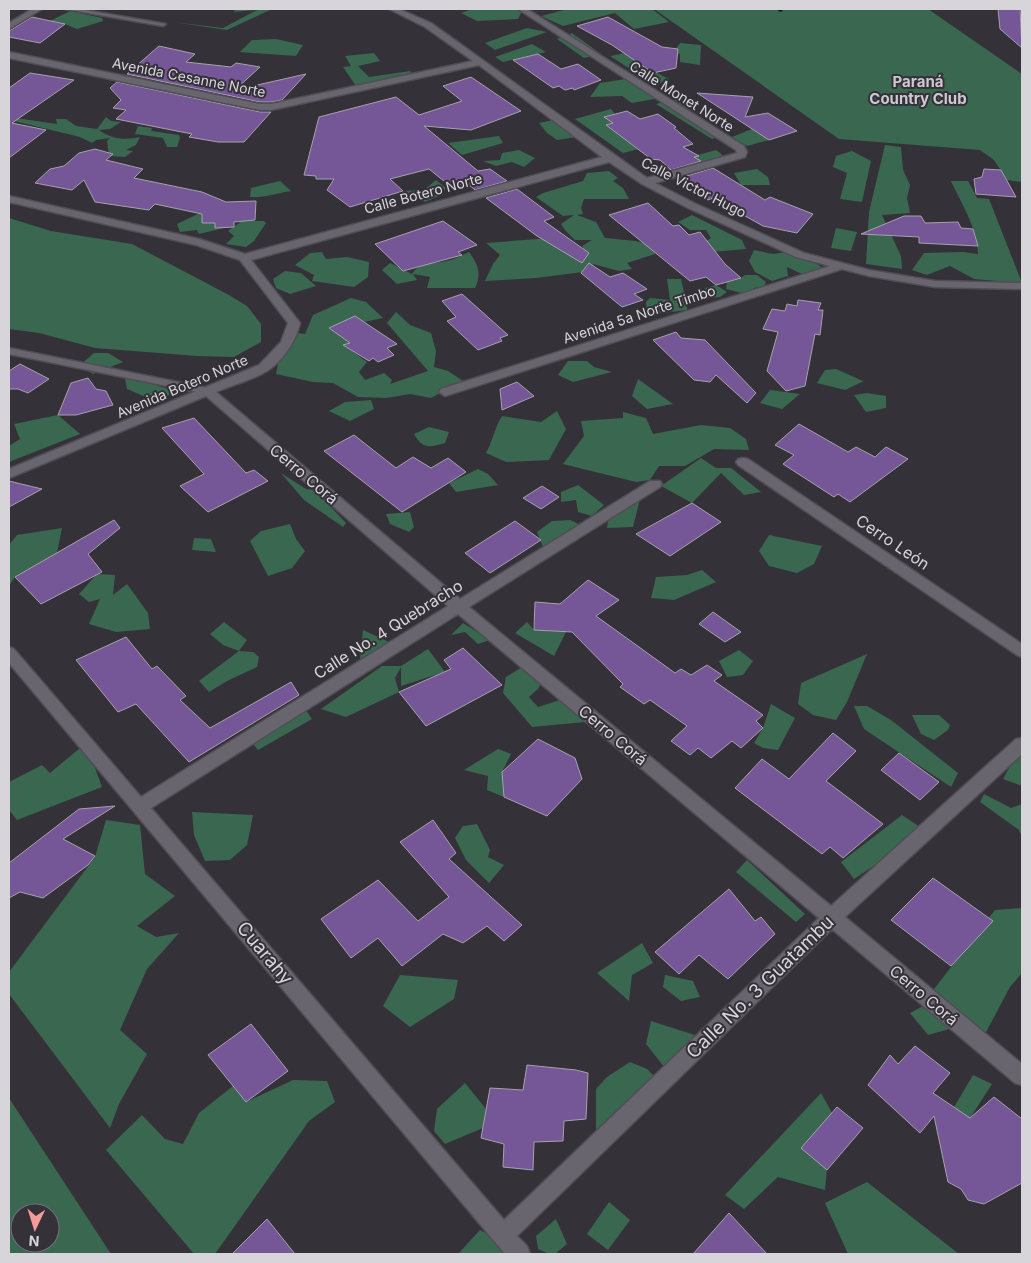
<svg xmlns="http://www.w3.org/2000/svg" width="1031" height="1263" font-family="Inter,sans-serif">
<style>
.green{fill:#3a6750;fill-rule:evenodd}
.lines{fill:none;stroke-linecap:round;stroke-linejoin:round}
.stream{fill:#091f2f;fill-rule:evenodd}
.building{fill:#755797;stroke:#a6a2ab}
.lane-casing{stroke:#504e54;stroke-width:3}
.street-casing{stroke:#504e54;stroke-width:3}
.lane{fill:#69656e;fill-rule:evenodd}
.street{fill:#69656e;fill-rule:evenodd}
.labels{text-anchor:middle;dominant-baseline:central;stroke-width:4;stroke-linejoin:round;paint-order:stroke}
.far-street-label{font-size:14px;fill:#d7d5da;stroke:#343138}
.far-neighbourhood-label{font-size:15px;font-weight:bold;fill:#cdc9d2;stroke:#343138}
.street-label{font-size:16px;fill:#d7d5da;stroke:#343138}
.near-street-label{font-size:19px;fill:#d7d5da;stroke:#343138}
</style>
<rect width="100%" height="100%" fill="#343138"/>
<g class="green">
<path d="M235 9H267L270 10 227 30 173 22 223 28 257 10 234 12Z"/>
<path d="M472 9H519L522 11 518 19 477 21 461 13Z"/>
<path d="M568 9H652L669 22 634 29 615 13 563 26 541 16Z"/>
<path d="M654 9H928L1022 74V182L1007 180 994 160 980 150 839 139Z"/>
<path d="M70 11 102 18 103 21 77 29 65 24 50 21Z"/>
<path d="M527 28 547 32 495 50 485 43Z"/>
<path d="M572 33 601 54 584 58 557 39Z"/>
<path d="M276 39 303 45 296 56 240 52 252 40Z"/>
<path d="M680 43 701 45 700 65 680 62V54L673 53Z"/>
<path d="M532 44 546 52 503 62 495 57Z"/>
<path d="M645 49 644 67 653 73H657L669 79 655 85 610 56Z"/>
<path d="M374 53 380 61 358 66 369 77 410 71 413 76 356 86 343 67 351 66 345 56Z"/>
<path d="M625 79 660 98 632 103 622 96 590 97 600 83Z"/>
<path d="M675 99 725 135 712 139 656 104Z"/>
<path d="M611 109 615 114 605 117 613 123 606 125 628 140 643 148 623 153 575 119Z"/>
<path d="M106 117 111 121 121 122 110 129 99 130C113 140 125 140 140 137L136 145 126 150 133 151 125 157 109 156 107 141 110 138 96 140 92 143 80 137 10 120 16 118 57 124 56 119H66L76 126 97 129Z"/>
<path d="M553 120 577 137 557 140 547 133 539 123Z"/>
<path d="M138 126 152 128 151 131 179 135 180 138 177 147H167L163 138 135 134Z"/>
<path d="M752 129 769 140 747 146 732 137Z"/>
<path d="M499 136 503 143 462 155 448 143Z"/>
<path d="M885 145 901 147 903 170 910 185 907 198 910 213 882 215 901 256 902 269 866 264 869 212Z"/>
<path d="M519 150 535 158 524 167 512 162 496 166 483 161 500 160 502 153Z"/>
<path d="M716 150 724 156 670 172 665 164Z"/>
<path d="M852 151 871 161 862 202 840 199 847 173 833 167 836 156Z"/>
<path d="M757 169 768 177 770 185H741L734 173Z"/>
<path d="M609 171 618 178 613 181 623 188 629 199H584L581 208 583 214 577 215 596 222 605 238 636 241 653 246 655 254 627 263 632 269 619 271 593 264 591 271 536 278 485 281 493 264 500 255 486 243 550 238 555 247 564 252 580 248 584 250 582 246 592 240H575L565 230 561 224 574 215 563 216 536 197 543 193 583 181 587 173Z"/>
<path d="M436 180 446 188 441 195 425 202 403 191 424 190Z"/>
<path d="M280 181 291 191C277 193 264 198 250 197L251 188Z"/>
<path d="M951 181H968L977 198 989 199 1022 283 974 279 950 266 927 275 912 270 924 253 963 252 978 254C978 229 961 203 951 181Z"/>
<path d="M202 212 203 223H215V227H228L199 234 197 230 180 232 177 224Z"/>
<path d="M692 215 742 240 746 249 712 252 703 243 711 238 706 230H690L678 222Z"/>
<path d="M9 218 51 231 132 244 229 295 247 306 261 324V342L234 357 197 356 95 348 39 333 9 329Z"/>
<path d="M242 221H264L266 223 254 241 246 247 226 244 234 236 228 231Z"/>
<path d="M836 228 857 232 851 251 831 248Z"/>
<path d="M754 250 773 254 786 252C799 259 814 258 824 270L804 275 787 267 788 276 772 281 755 272 749 261Z"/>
<path d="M322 252 326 259 347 257 369 262 368 277 354 287 312 281 314 275 295 265 310 253Z"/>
<path d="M469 252C478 264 482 274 475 288H427L430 277 413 274 417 280 397 284 382 270 390 263 412 274C419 262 434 264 446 261 454 260 462 255 469 252Z"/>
<path d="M285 271 301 273 316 286 290 294 276 288 273 279Z"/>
<path d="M745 275H757L766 282 764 286 754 288 749 295 726 289 727 282 741 278Z"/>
<path d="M667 279H681L685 297C696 294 704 287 716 285L727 292 720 297 687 300V310L647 315 646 302 650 298 670 300Z"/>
<path d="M351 298 366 302 383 318 364 322 350 343 344 345 367 362 359 372 365 380 384 373 392 380 390 384 428 371 387 323 396 312 410 325 431 333 436 351 434 367 448 371 463 381 431 398 410 394 386 398 358 397 333 383 313 382 276 374 279 359 296 333 305 334 313 315Z"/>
<path d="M94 353H108L123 362 93 374 79 366Z"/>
<path d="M568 361H587L594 367 612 372 573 382 558 375Z"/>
<path d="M836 369 863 381H864L845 390 817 383 825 370Z"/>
<path d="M125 379 139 380 175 391C156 405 147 397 127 389Z"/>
<path d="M638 379 673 404 647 409 632 396Z"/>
<path d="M770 390 800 394 782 409 760 403Z"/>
<path d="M867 393 886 396V408L866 412 854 395Z"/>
<path d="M371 400 374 409 350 421 329 411 345 402Z"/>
<path d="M557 411 566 429 549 460 506 462 486 453C493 440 495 427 502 416L541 422Z"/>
<path d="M623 412 646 418 653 434 701 425 730 428 746 439 749 450 714 449 685 466H659L650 480 636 482 563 464 584 436 581 421 623 418Z"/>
<path d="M58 415 80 434 9 462V446L20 439 14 424Z"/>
<path d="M429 427 449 432 445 443C430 447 423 450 414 434Z"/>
<path d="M701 458 716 468H731L761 492 744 495 721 473 692 503 661 486Z"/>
<path d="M478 469 488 474 498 485 456 492 449 483Z"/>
<path d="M281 473 306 489 315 490 346 523 343 527 304 500Z"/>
<path d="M578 485 604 505 592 516 578 512 576 500 561 502V492Z"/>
<path d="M640 499 633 527 607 528 609 514Z"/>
<path d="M410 512 414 527 409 532 390 524 386 514Z"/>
<path d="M570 520 581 525 543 547 537 532 552 521Z"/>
<path d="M290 524 296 539 305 551 292 568 268 576 250 541 261 531Z"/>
<path d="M62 528 57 553 15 577 9 586V545L17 535Z"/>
<path d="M769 535 822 546 814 564 797 573 769 566 759 551Z"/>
<path d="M194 538 211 539 216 552 192 550Z"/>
<path d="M702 570 716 582 674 600 651 598 656 577 687 575Z"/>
<path d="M97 574 115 575 113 595 127 584 148 613 150 629 116 632 89 624 100 599 89 602 79 594Z"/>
<path d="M224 622 247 640 239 651 253 652 259 657 257 667 227 681 209 692 199 681 239 651 223 645 210 634Z"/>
<path d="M527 622 534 630 566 632 554 656 515 633Z"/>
<path d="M463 623 490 640 478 644 465 632 451 635Z"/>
<path d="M363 630 389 642 360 659Z"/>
<path d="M428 649 445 672 401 686V667L395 678 399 692 346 717 321 709 382 666H401Z"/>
<path d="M739 650 753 661 743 675 727 677 719 661Z"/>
<path d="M867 654 847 702 836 720 813 715 798 704 801 683Z"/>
<path d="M522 667 544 678 538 689 529 697 538 707 563 699 585 722 532 727 503 693 506 677Z"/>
<path d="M302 704 312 719 258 750 248 738Z"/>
<path d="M771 704 795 718 778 750 763 748 754 743 763 728Z"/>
<path d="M867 706 891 720 958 773 951 787 864 729 854 706Z"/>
<path d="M912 715H939L950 725 948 730 934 740 921 734Z"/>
<path d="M86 743 102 787 17 820 9 810V782L42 765 50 773Z"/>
<path d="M1022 744V786L1003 779Z"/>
<path d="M498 749 511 754 502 772 504 797 487 790 488 776 464 770Z"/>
<path d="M984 794 1011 808 1022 804V837L1019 830 980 802Z"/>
<path d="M192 812 253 815 247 845 230 860 205 861 194 835Z"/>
<path d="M902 815 926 831 854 879 841 862Z"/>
<path d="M106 820 140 825 145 874 175 896 137 926 156 937 179 933 147 969 120 1030 147 1054 119 1104 110 1128 9 994V972L95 857Z"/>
<path d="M477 824 490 850 488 857 504 865 489 883 466 860 455 838 463 826Z"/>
<path d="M747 860 805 914 796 922 736 872Z"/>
<path d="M1022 908V973L1010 987 985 1034 931 993 995 910Z"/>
<path d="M642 943 653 963 632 975 629 1001 597 973Z"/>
<path d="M400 975 458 980 454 999 410 1027 383 1006Z"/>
<path d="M665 975 693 981 700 997 681 1001 663 987Z"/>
<path d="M925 1005 953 1028 928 1035 910 1013Z"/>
<path d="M651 1021 701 1037 665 1068 646 1044Z"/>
<path d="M630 1062 647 1069 658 1080 596 1132V1089L607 1077Z"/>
<path d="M973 1075 992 1084 970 1118 950 1114Z"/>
<path d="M293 1080 327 1081 335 1102 309 1121 215 1254H194L106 1150 142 1115 165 1139 183 1144 199 1113 233 1086 246 1102Z"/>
<path d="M465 1083 486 1109 483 1128 445 1144 434 1131 437 1109Z"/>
<path d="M821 1093 832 1113 825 1190 778 1177 744 1209 725 1195Z"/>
<path d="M9 1098 111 1254H9ZM20 1213H50V1243H20Z"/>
<path d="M867 1182 959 1254H848L825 1203Z"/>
<path d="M609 1202 630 1220 608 1250 587 1234Z"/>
<path d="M556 1219 567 1244 555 1254H549L538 1249 536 1236Z"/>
<path d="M480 1230 511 1245 519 1254H512L511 1246 504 1254H458Z"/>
</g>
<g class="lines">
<path class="stream" d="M776 9H780L783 11 780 12Z"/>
</g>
<g class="building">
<path d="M998 9H1020L1022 48 1000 29Z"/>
<path d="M32 17 65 24 40 43 9 37V31Z"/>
<path d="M608 17 662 47 678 49 676 68 653 73 612 45 577 26Z"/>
<path d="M159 46 195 54 186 62 231 67 236 63 260 67 235 90 306 74 282 100 271 102H260L127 74Z"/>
<path d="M538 54 561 69 578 64 601 80 574 90 573 88 565 90 559 86 553 88 513 60Z"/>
<path d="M30 73 74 80 12 123 46 130 9 158V88Z"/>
<path d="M471 77 521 111 471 130 424 126 478 171 490 169 507 181 475 190 468 184 450 186 429 169 390 179 403 191 350 207 327 190 334 179H316V176L304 175 319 117 396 97 419 115 462 101 443 86Z"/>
<path d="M117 82 260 112H271L244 142H218L189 137 192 134 116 119 126 110 113 108 121 100 110 88Z"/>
<path d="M697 93 753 97 745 117 768 113 797 131 769 140Z"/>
<path d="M627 111 640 119 658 114 676 127 674 128 693 144 683 147 699 156 694 157 701 161 671 170 660 160 651 159 606 125 613 123 604 117Z"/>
<path d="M95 149 113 154 106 160 143 169 134 178 202 192 226 202 256 201 255 220 234 222V227L215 228V223H202V214L155 204 149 210 95 202 84 180 72 190 35 183 50 169 64 166 79 153Z"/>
<path d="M713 168 765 200 770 197 813 214 797 233 763 226 713 198 708 200 690 188 696 186 680 178Z"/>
<path d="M984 169 1001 170 1016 197 976 194 974 179 982 177Z"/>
<path d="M517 189 554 217 544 221 589 253 582 263 537 236 486 198Z"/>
<path d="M648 203 673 226 679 225 689 235 700 232 725 264 741 278 716 285 706 277 690 281 609 215Z"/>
<path d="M904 216H921L925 223 958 222 961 228 973 229 978 246 919 243V237L861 234Z"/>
<path d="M443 221 477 245 458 252 462 255 403 271 375 244Z"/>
<path d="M589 263 610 277 623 273 647 289 634 294 643 300 622 307 581 273Z"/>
<path d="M462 294 508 335 500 338 502 341 478 350 447 321 456 317 442 301Z"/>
<path d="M798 300 821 303 818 310H823L820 335 815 334 805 386 786 391 767 371 778 332 763 329 772 309 785 311 787 304 797 306Z"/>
<path d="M355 316 397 344 387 348 394 355 378 362 373 358 369 361 343 345 350 343 329 328Z"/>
<path d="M676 332 681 338 705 340 756 393 747 403 716 375 710 382 694 380 653 340Z"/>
<path d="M20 364 49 379 28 393 18 389H9V371Z"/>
<path d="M88 378 96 389 106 391 113 405 76 415H58L71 383Z"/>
<path d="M517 382 534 396 502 410 500 389Z"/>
<path d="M194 418 246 473 254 470 268 481 208 512 180 486 204 474 162 428Z"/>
<path d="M799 424 848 452 856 447 875 457 886 447 908 459 850 502 838 494 834 497 783 464 794 455 775 445Z"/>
<path d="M354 435 396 468 413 457 431 468 448 458 466 472 402 512 324 451Z"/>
<path d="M9 481 42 489 9 507Z"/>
<path d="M542 486 559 497 541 509 523 498Z"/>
<path d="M692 503 721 522 670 556 636 534Z"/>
<path d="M114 520 120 528 88 554 102 572 41 604 15 577Z"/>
<path d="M515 521 541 540 490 573 465 553Z"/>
<path d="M588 580 619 600 596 616 675 673 681 669 691 675 707 665 722 675 714 681 763 715 756 721 763 728 741 748 732 741 711 758 698 748 690 755 671 741 687 726 650 700 644 704 620 687 623 684 572 632 534 630 535 602 560 604Z"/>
<path d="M713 612 741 632 725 642 699 624Z"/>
<path d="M126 637 152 669 157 666 186 696 180 700 210 728 291 682 299 695 189 762 136 704 118 712 76 660Z"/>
<path d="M463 648 502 685 426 726 399 692 451 669 444 660Z"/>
<path d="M833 733 856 751 826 781 883 824 843 858 830 847 822 854 735 788 762 759 789 779Z"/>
<path d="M538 739 575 758 582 779 547 816 504 797 502 772Z"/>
<path d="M899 753 939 782 920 800 881 770Z"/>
<path d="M115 806 63 839 95 856 88 865 43 898 20 892 9 898V863L79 809Z"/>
<path d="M433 820 456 853 449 859 522 925 504 941 487 926 463 943 443 934 402 966 378 938 351 958 321 919 378 880 418 921 449 897 400 842Z"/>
<path d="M933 878 993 921 951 966 891 920Z"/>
<path d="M729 889 755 921 761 917 775 934 728 979 699 955 679 974 655 952Z"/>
<path d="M251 1024 288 1071 246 1102 208 1055Z"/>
<path d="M915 1046 950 1073 933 1093 970 1118 994 1097 1022 1119V1183L984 1204 968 1200 961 1189 948 1182 934 1116 920 1133 868 1085 890 1055 898 1064Z"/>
<path d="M527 1065 576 1070 588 1073 586 1119 564 1121 563 1141 534 1142 533 1170 503 1167 504 1144 481 1138 490 1088 523 1090Z"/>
<path d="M837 1107 863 1128 827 1170 801 1148Z"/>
<path d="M729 1213 767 1254H693Z"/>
<path d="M267 1219 295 1254H232Z"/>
</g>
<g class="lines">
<g class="lane-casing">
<g id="lane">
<path d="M65 9H79L166 24 163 26Z"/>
<path d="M9 348 207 388 212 391 207 394 9 354Z"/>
</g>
</g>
<g class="street-casing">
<g id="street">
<path d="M32 9H42L9 29V23Z"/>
<path d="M389 9H399L431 23 647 178 737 153 736 150 518 9H527L744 146 747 152 745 157 655 183 696 204 804 253 869 270 935 281 1022 283V289L935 287 869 276 842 269 445 396 439 392 441 389 830 266 796 257 688 208 642 184 609 162 251 260 300 323C296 341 283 361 267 371 252 380 232 385 216 392L460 599 650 481H660L662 484 660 487 469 607 831 906 1016 739 1022 738V754L845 917 1022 1064V1085L1015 1083 832 929 517 1236 527 1246 530 1254H505L9 663V647L14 649 141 797 448 606 206 396 9 478V469L259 365 281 342 288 323 240 260 196 245 9 202V196L199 239 245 254 602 157 479 65 271 110H260L9 58V52L260 104H271L473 61 425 27ZM458 614 819 918 504 1220 151 808Z"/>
<path d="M743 458 748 459 1022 644V657L1017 655 738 465 736 462 738 459Z"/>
</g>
</g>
<use href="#lane" class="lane"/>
<use href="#street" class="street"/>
</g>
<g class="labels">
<g class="far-street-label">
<text transform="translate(189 77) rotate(11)">Avenida Cesanne Norte</text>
<text transform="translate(682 96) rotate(32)">Calle Monet Norte</text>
<text transform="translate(694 187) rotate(27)">Calle Victor Hugo</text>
<text transform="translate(423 193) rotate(-15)">Calle Botero Norte</text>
<text transform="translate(639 314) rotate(-18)">Avenida 5a Norte Timbo</text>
<text transform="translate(182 386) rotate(-23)">Avenida Botero Norte</text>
</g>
<g class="far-neighbourhood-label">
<text x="918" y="81">Paraná<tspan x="918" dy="17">Country Club</tspan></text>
</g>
<g class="street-label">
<text transform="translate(304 474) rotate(40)">Cerro Corá</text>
<text transform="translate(893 542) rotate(34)">Cerro León</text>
<text transform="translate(388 629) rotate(-32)">Calle No. 4 Quebracho</text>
<text transform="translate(613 735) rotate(40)">Cerro Corá</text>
<text transform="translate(924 995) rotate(40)">Cerro Corá</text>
</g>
<g class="near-street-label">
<text transform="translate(265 953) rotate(50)">Cuarahy</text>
<text transform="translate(760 987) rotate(-44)">Calle No. 3 Guatambu</text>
</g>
</g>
<rect width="1031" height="1263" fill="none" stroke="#d7d5da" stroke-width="20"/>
<g transform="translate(35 1228) rotate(184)"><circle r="24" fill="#343138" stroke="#757379"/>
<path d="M0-4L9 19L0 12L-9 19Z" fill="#f59b97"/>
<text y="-8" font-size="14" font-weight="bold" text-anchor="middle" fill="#d7d5da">N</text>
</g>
</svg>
